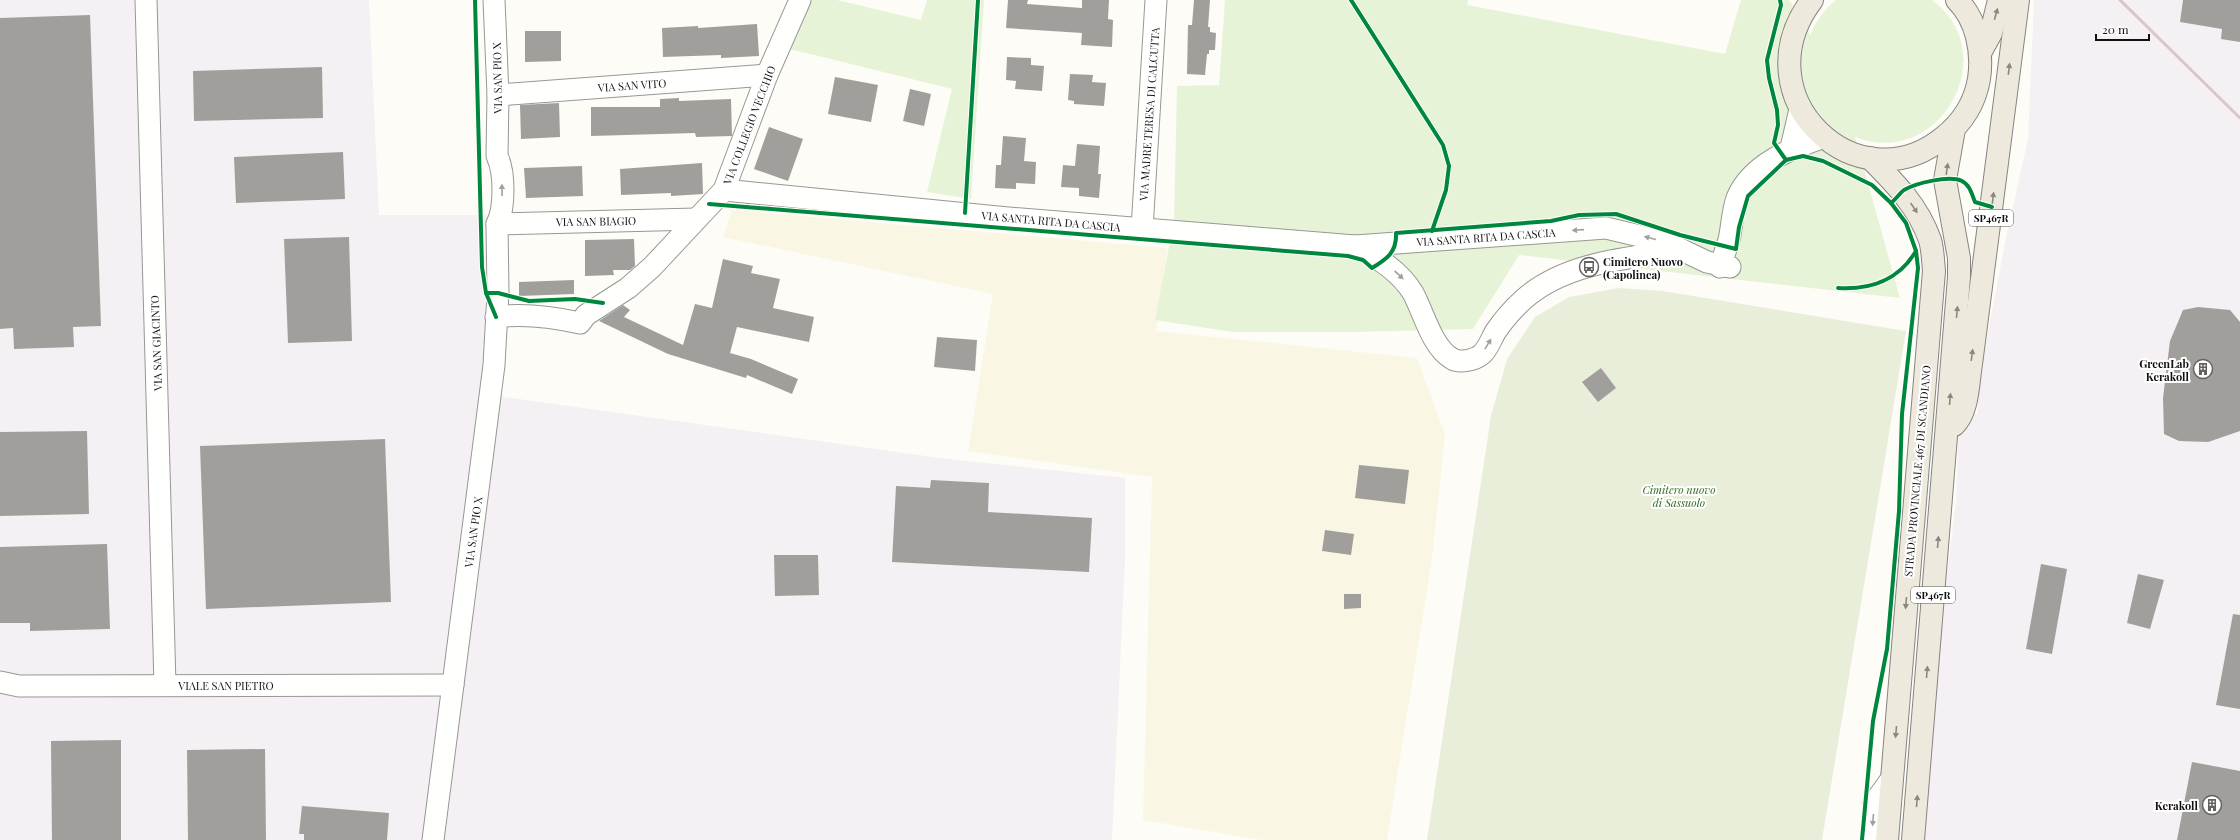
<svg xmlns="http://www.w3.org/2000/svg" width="2240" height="840" font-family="'Playfair Display',serif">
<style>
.industrial{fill:#f5f0f3}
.farmland{fill:#f9f7e4}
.green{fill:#e7f3d7}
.cemetery{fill:#e9eedb}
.building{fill:#a19f9c}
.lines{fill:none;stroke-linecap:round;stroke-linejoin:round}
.minor-casing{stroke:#979795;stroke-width:23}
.major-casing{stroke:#858482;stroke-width:24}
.minor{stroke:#fffffe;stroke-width:21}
.major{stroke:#ede9dc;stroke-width:22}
.rail{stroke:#d9c6c7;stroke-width:3}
.cycleway-casing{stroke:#fff;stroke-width:6}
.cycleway{stroke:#00873e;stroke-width:4}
.oneway{fill:#8a8881}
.oneway2{fill:#a0a09f}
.labels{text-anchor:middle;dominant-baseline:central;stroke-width:4;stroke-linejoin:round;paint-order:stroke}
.shield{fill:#fff;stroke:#585858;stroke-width:1}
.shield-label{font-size:10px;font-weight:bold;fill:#111}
.street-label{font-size:11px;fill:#111;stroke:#fff}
.poi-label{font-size:11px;font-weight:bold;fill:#111;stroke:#fff;text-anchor:end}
.park-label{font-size:11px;font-style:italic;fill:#2f6b1f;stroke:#fff}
</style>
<rect width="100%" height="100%" fill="#fdfcf7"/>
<g class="industrial">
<path d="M0 0H369L379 215H487L483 394 940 458 1125 478V559L1112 840H0Z"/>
<path d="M2034 0H2240V840H1915L1956 501 1959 417 1977 414 1983 358 2005 243 2028 139Z"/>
</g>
<path class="farmland" d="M732 210 1167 248 1156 331 1417 358 1445 434 1432 559 1387 840H1262L1143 820 1152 477 968 451 993 294 723 237Z"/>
<g class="green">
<path d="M811 0H837L921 20 927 0H984L971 199 927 192 952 89 790 49Z"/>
<path d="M1225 0H1468L1467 5 1725 54 1741 0H1789L1799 13 1810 35C1816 22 1824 9 1836 0H1932C2005 54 1939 170 1855 137L1900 298 1519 255 1473 329 1353 332H1233L1155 320 1174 220 1177 86 1219 85Z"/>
</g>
<path class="cemetery" d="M1619 288 1663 291 1906 331 1822 840H1427L1491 416 1507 359 1535 317 1569 297Z"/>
<g class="building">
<path d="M1008 0H1028L1027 4 1082 8V0H1109L1108 19 1113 20 1112 47 1081 45 1082 33 1006 28Z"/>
<path d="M1194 0H1210L1208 27H1210V32L1216 33 1215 50H1209V54H1207L1205 75 1187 74 1188 25H1192Z"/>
<path d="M2183 0H2240V42L2221 39 2222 29 2180 22Z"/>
<path d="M90 15 101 326 73 327 74 347 14 349 13 328 0 329V18Z"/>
<path d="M757 24 759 56 721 58V55L663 57 662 28 698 26V28Z"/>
<path d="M525 31H561V61L525 62Z"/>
<path d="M1007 57 1031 58V65L1044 66 1042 91 1015 89 1016 81 1006 80Z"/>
<path d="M322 67 323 118 194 121 193 71Z"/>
<path d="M1070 74 1093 75 1092 82 1106 83 1104 106 1074 104V101L1068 100Z"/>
<path d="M835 77 878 85 871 122 828 114Z"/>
<path d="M910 89 931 94 924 126 903 121Z"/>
<path d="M679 98V101L731 99 732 136 696 137 695 133 591 136V107H660V99Z"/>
<path d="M559 103 560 137 521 139 520 105Z"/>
<path d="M769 127 803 139 788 181 754 169Z"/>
<path d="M1003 136 1026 138 1024 161 1036 162 1035 184 1016 183V189L995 188 996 165H1001Z"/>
<path d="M1077 144 1100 146 1098 174H1101L1099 198 1079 196V188L1061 187 1063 165 1075 166Z"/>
<path d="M343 152 345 199 236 203 234 157Z"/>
<path d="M702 163 703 194 671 196V193L621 195 620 169Z"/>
<path d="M582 166 583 196 526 198 524 168Z"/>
<path d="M349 237 352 341 288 343 284 239Z"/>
<path d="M634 239 635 266 630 270H613L614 275 585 276V240Z"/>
<path d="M723 259 753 266 751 273 780 279 773 308 814 317 809 342 737 327 730 353 751 359 798 379 792 394 747 375 746 378 668 354 599 321 623 305 630 310 624 317 683 345 695 304 712 308Z"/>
<path d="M574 280V294L519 296V282Z"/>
<path d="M2198 307 2230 310 2240 322V431L2208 442 2179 441 2164 434 2163 398 2170 341 2183 310Z"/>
<path d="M937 337 977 340 975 371 934 367Z"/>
<path d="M1601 368 1616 388 1598 402 1582 382Z"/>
<path d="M87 431 89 514 0 516V432Z"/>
<path d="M385 439 391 602 206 609 200 446Z"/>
<path d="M1359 465 1409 470 1405 504 1355 498Z"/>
<path d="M931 480 989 483 988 512 1092 518 1089 572 892 562 896 486 930 488Z"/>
<path d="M1325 530 1354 534 1351 555 1322 551Z"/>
<path d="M107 544 110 629 30 631V623H0V547Z"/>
<path d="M774 555H818L819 595 775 596Z"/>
<path d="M2041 564 2067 569 2052 654 2026 649Z"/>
<path d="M2138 574 2164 580 2150 629 2127 623Z"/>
<path d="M1344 594H1361V608L1344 609Z"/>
<path d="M2233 614 2240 615V709L2216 705Z"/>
<path d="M121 740V840H52L51 741Z"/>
<path d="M265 749 266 840H188L187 750Z"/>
<path d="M2192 762 2240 771V840H2177Z"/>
<path d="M302 806 389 813 387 840H304V834H299Z"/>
</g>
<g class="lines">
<g class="minor-casing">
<g id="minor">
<path d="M146 0 165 685"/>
<path d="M498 95 767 75"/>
<path d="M1791 148 1800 109"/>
<path d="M724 190 1008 218 1355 246 1606 228 1665 242 1707 262 1730 267"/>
<path d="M497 224 696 219"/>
<path d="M1142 229 1156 0"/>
<path d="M1355 246C1377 257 1400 271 1413 293 1423 311 1432 347 1451 358 1459 364 1475 360 1482 354 1488 349 1492 337 1496 331 1504 319 1514 308 1524 299 1566 262 1629 258 1682 250"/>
<path d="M1720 267C1723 258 1726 249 1729 240 1732 227 1732 212 1737 198 1751 164 1792 148 1824 137"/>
<path d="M496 317C524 313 553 317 580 323L586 315 628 288 652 267 724 190 767 75 800 0"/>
<path d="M0 682 19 686 453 685"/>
<path d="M433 840 494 365 498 293 497 224C505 208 505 172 497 156L498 95 494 0"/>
<path d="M1872 840 1874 803 1892 778"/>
</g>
</g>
<g class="major-casing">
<g id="major">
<path d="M1812 0C1739 97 1858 208 1944 137 1963 122 1975 102 1979 79 1983 52 1977 20 1957 0"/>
<path d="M1980 53 1991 33 1999 0"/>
<path d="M1870 158C1895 183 1918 206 1930 240 1933 250 1933 262 1934 271L1887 840"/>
<path d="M1954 425C1968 412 1968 383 1971 364L2018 0"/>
<path d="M1913 840 1959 277V258L1945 180 1954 129"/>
</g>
</g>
<use href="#minor" class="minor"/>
<use href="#major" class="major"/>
<path class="rail" d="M2120 0 2240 118"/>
<g class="cycleway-casing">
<g id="cycleway">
<path d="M475 0 482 267 486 293 496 317"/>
<path d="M1351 0 1443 145 1449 166 1446 190 1432 231"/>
<path d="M1780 0 1781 5 1767 60 1769 78 1777 110 1778 125 1774 143 1786 160"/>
<path d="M1891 203C1896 199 1900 193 1904 190 1916 183 1949 175 1962 181 1970 185 1972 195 1975 202L1992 207"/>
<path d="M709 204 1348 256 1363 260 1372 268C1387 259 1397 252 1396 233L1551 221 1579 215 1616 214 1680 235 1736 249 1739 227 1748 196 1786 160 1803 156 1823 161 1872 185 1891 203 1906 223 1916 251 1918 268 1902 414 1899 511 1887 649 1873 721 1862 840"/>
<path d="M965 213 978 0"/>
<path d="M1838 288C1870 290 1899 280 1916 251"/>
<path d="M486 293H498L529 301 575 299 603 303"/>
</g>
</g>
<use href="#cycleway" class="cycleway"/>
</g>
<defs><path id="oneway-solid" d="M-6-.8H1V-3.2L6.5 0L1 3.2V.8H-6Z"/></defs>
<g class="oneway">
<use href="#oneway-solid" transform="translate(1996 14) rotate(-75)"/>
<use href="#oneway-solid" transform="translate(2009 69) rotate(-83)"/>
<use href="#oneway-solid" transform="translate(1947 169) rotate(-82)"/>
<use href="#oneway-solid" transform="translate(1993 198) rotate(-83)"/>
<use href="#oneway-solid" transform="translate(1914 208) rotate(56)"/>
<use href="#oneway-solid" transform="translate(1957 312) rotate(-85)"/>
<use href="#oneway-solid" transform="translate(1972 355) rotate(-82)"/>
<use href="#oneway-solid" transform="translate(1950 399) rotate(-85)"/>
<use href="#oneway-solid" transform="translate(1938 542) rotate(-85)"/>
<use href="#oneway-solid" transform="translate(1906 603) rotate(95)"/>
<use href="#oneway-solid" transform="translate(1927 672) rotate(-85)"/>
<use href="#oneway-solid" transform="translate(1896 732) rotate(95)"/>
<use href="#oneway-solid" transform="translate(1917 801) rotate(-85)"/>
</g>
<g class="oneway2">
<use href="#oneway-solid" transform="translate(502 190) rotate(-91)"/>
<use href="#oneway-solid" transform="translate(1578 230) rotate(176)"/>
<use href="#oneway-solid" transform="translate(1650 238) rotate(-165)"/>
<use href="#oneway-solid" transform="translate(1399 275) rotate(43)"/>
<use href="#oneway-solid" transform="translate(1488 344) rotate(-59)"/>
<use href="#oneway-solid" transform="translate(1873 820) rotate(94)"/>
</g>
<defs>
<g id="bus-ring" transform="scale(1)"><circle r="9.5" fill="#fff" stroke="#646362" stroke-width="1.5"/><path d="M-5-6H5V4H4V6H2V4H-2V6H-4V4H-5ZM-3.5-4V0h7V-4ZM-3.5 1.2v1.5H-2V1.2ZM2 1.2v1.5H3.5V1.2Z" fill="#646362"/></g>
<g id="building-ring" transform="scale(1)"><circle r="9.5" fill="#fff" stroke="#646362" stroke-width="1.5"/><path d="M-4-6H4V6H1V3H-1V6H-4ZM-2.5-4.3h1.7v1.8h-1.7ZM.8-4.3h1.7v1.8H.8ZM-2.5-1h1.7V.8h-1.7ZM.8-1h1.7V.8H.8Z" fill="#646362"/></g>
</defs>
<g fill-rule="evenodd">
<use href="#bus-ring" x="1589" y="267"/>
<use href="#building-ring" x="2203" y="369"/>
<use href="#building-ring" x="2212" y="805"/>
</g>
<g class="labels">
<g class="shield">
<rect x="1969" y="210" width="44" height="16" rx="3"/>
<rect x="1911" y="587" width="44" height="16" rx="3"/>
</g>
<g class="shield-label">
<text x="1991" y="218">SP467R</text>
<text x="1933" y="595">SP467R</text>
</g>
<g class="street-label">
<text transform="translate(497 78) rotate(-91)">VIA SAN PIO X</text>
<text transform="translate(632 85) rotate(-4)">VIA SAN VITO</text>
<text transform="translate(1149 114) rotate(-86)">VIA MADRE TERESA DI CALCUTTA</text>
<text transform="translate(749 125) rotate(-69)">VIA COLLEGIO VECCHIO</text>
<text transform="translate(596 221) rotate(-1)">VIA SAN BIAGIO</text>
<text transform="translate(1051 221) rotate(5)">VIA SANTA RITA DA CASCIA</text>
<text transform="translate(1486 237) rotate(-4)">VIA SANTA RITA DA CASCIA</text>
<text transform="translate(156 343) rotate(-92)">VIA SAN GIACINTO</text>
<text transform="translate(1917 471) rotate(-85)">STRADA PROVINCIALE 467 DI SCANDIANO</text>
<text transform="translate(473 532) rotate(-82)">VIA SAN PIO X</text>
<text x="226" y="685">VIALE SAN PIETRO</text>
</g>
<g class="poi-label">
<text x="1603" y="261" text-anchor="start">Cimitero Nuovo<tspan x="1603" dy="13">(Capolinea)</tspan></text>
<text x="2189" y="363">GreenLab<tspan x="2189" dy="13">Kerakoll</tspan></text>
<text x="2198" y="805">Kerakoll</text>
</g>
<g class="park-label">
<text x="1679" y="489">Cimitero nuovo<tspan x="1679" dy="13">di Sassuolo</tspan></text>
</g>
</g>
<path d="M2096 34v6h53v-6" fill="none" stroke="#111111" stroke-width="2"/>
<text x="2102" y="34" font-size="12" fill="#111111" stroke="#ffffff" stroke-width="3" paint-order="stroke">20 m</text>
</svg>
